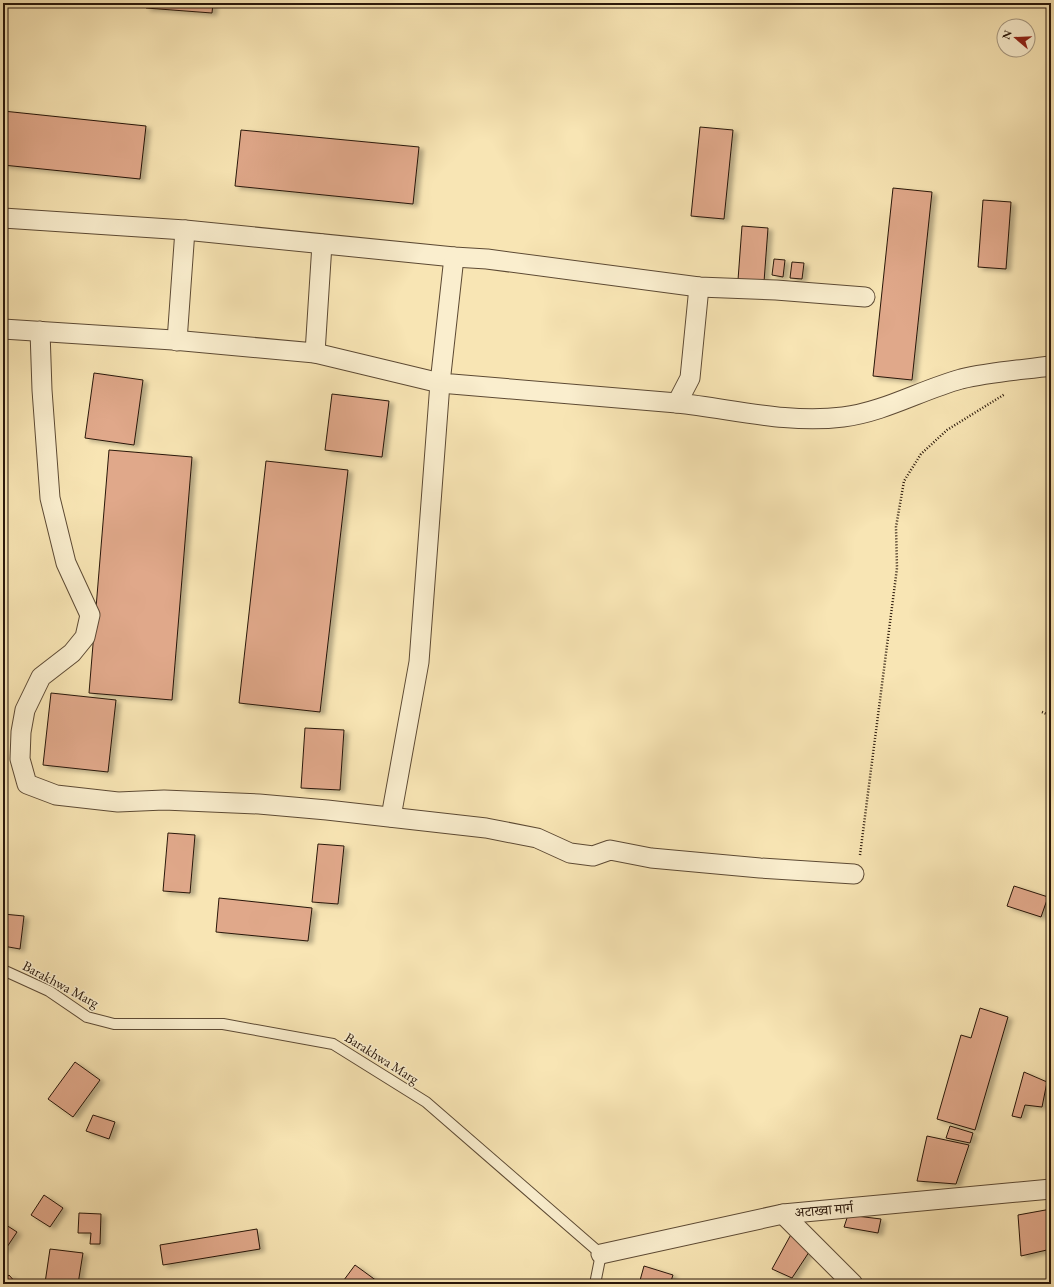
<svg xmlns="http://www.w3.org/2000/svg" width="1054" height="1287" font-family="'EB Garamond','Noto Serif Devanagari',serif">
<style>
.building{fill:#e0a88a;stroke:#29170a;filter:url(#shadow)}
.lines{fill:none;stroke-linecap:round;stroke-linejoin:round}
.service-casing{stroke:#5d4a34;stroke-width:12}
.minor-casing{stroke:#5d4a34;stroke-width:21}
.path{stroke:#29170a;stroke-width:2.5;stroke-dasharray:1 2;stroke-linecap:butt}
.service{stroke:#faeece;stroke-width:10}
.minor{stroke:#faeece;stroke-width:19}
.labels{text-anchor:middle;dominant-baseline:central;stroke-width:3;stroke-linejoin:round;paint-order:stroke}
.street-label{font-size:14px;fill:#29170a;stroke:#faeece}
</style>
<defs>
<filter id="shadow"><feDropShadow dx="4.5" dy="2.5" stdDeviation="2" flood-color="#0004"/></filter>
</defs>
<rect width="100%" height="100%" fill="#f8e5b4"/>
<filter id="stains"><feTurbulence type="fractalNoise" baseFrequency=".005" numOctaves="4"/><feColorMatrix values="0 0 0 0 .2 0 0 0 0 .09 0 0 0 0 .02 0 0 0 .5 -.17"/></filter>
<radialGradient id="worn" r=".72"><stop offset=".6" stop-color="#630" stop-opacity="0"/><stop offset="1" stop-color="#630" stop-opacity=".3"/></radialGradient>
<g class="building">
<path d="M146 3H213L212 13 146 8Z"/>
<path d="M3 111 146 126 140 179 3 165Z"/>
<path d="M700 127 733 130 724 219 691 216Z"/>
<path d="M241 130 419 147 413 204 235 186Z"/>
<path d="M893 188 932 192 912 380 873 376Z"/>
<path d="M983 200 1011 202 1006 269 978 267Z"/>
<path d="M742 226 768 228 764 282 738 280Z"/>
<path d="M774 259 785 260 783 277 772 275Z"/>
<path d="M792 262 804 263 802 279 790 278Z"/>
<path d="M94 373 143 380 134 445 85 438Z"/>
<path d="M332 394 389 401 382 457 325 450Z"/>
<path d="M109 450 192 457 172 700 89 693Z"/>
<path d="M266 461 348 470 320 712 239 703Z"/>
<path d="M51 693 116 700 108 772 43 765Z"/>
<path d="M305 728 344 730 340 790 301 788Z"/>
<path d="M1051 814V825L1047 823Z"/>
<path d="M168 833 195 835 190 893 163 891Z"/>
<path d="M318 844 344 846 338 904 312 902Z"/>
<path d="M1014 886 1048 897 1041 917 1007 906Z"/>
<path d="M219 898 312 908 308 941 216 932Z"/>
<path d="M3 914 24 916 20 949 3 946Z"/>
<path d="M980 1008 1008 1017 975 1130 937 1119 961 1035 971 1038Z"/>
<path d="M75 1062 100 1080 73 1117 48 1099Z"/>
<path d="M1024 1072 1047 1082 1042 1107 1025 1105 1021 1118 1012 1116Z"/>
<path d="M93 1115 115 1122 109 1139 86 1131Z"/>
<path d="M950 1126 973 1133 970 1143 946 1138Z"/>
<path d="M927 1136 969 1145 956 1184 917 1181Z"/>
<path d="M44 1195 63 1208 50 1227 31 1215Z"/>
<path d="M1051 1209V1249L1021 1256 1018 1215Z"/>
<path d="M79 1213 101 1214 100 1244H90L91 1233H78Z"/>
<path d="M848 1215 881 1219 878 1233 844 1227Z"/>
<path d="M3 1223 17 1232 5 1250 3 1249Z"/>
<path d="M257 1229 260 1249 163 1265 160 1245Z"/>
<path d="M794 1229 813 1246 792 1278 772 1269Z"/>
<path d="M50 1249 83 1253 78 1284H54L45 1283Z"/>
<path d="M355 1265 381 1284H341Z"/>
<path d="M644 1266 673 1275 670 1284H639Z"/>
<path d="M9 1275 17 1284H3V1280Z"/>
</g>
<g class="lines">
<g class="service-casing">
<path id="service" d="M3 970 49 991 87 1017 114 1024H223L333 1044 426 1102 601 1254 595 1284"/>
</g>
<g class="minor-casing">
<g id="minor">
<path d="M3 218 185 230 454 257 487 259 699 287 776 290 865 297"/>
<path d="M454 257 440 383 677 403"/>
<path d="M699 287 690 378 677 403C733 409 787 424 843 417 884 412 921 390 961 379 990 372 1021 370 1051 366"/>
<path d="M3 329 173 340 315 353 440 383 419 662 391 817"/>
<path d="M40 331 42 390 50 498 66 563 90 615 85 637 72 653 41 677 25 710 21 732 20 759 27 784 56 795 118 802 164 800 259 804 327 810 486 828 537 838 570 853 593 856 610 850 651 858 760 868 854 874"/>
<path d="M177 341 185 230"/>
<path d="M315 353 322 244"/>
<path d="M783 1214 853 1284"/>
<path d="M601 1254 783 1214 1051 1189"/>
</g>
</g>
<g class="path">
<path d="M1042 712 1051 716"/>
<path d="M860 855 897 568 896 527 904 481 921 454 947 430 1005 394"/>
</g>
<use href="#service" class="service"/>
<use href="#minor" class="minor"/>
</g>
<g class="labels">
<g class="street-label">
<text transform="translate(61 984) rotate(28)">Barakhwa Marg</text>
<text transform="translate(382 1058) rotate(32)">Barakhwa Marg</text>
<text transform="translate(824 1210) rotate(-5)">अटाख्वा मार्ग</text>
</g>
</g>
<rect width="1054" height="1287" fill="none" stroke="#f8e5b4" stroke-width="16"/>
<rect x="4" y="4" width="1046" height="1279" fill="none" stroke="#29170a" stroke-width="2"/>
<rect x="8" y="8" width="1038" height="1271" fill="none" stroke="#29170a"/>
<g transform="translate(1016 38) rotate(289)"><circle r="19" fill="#faeece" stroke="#a69880"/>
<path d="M0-3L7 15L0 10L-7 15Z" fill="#8f2418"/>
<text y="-6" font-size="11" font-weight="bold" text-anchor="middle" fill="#29170a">N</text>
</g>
<rect width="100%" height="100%" filter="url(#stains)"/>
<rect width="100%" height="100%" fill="url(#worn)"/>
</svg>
